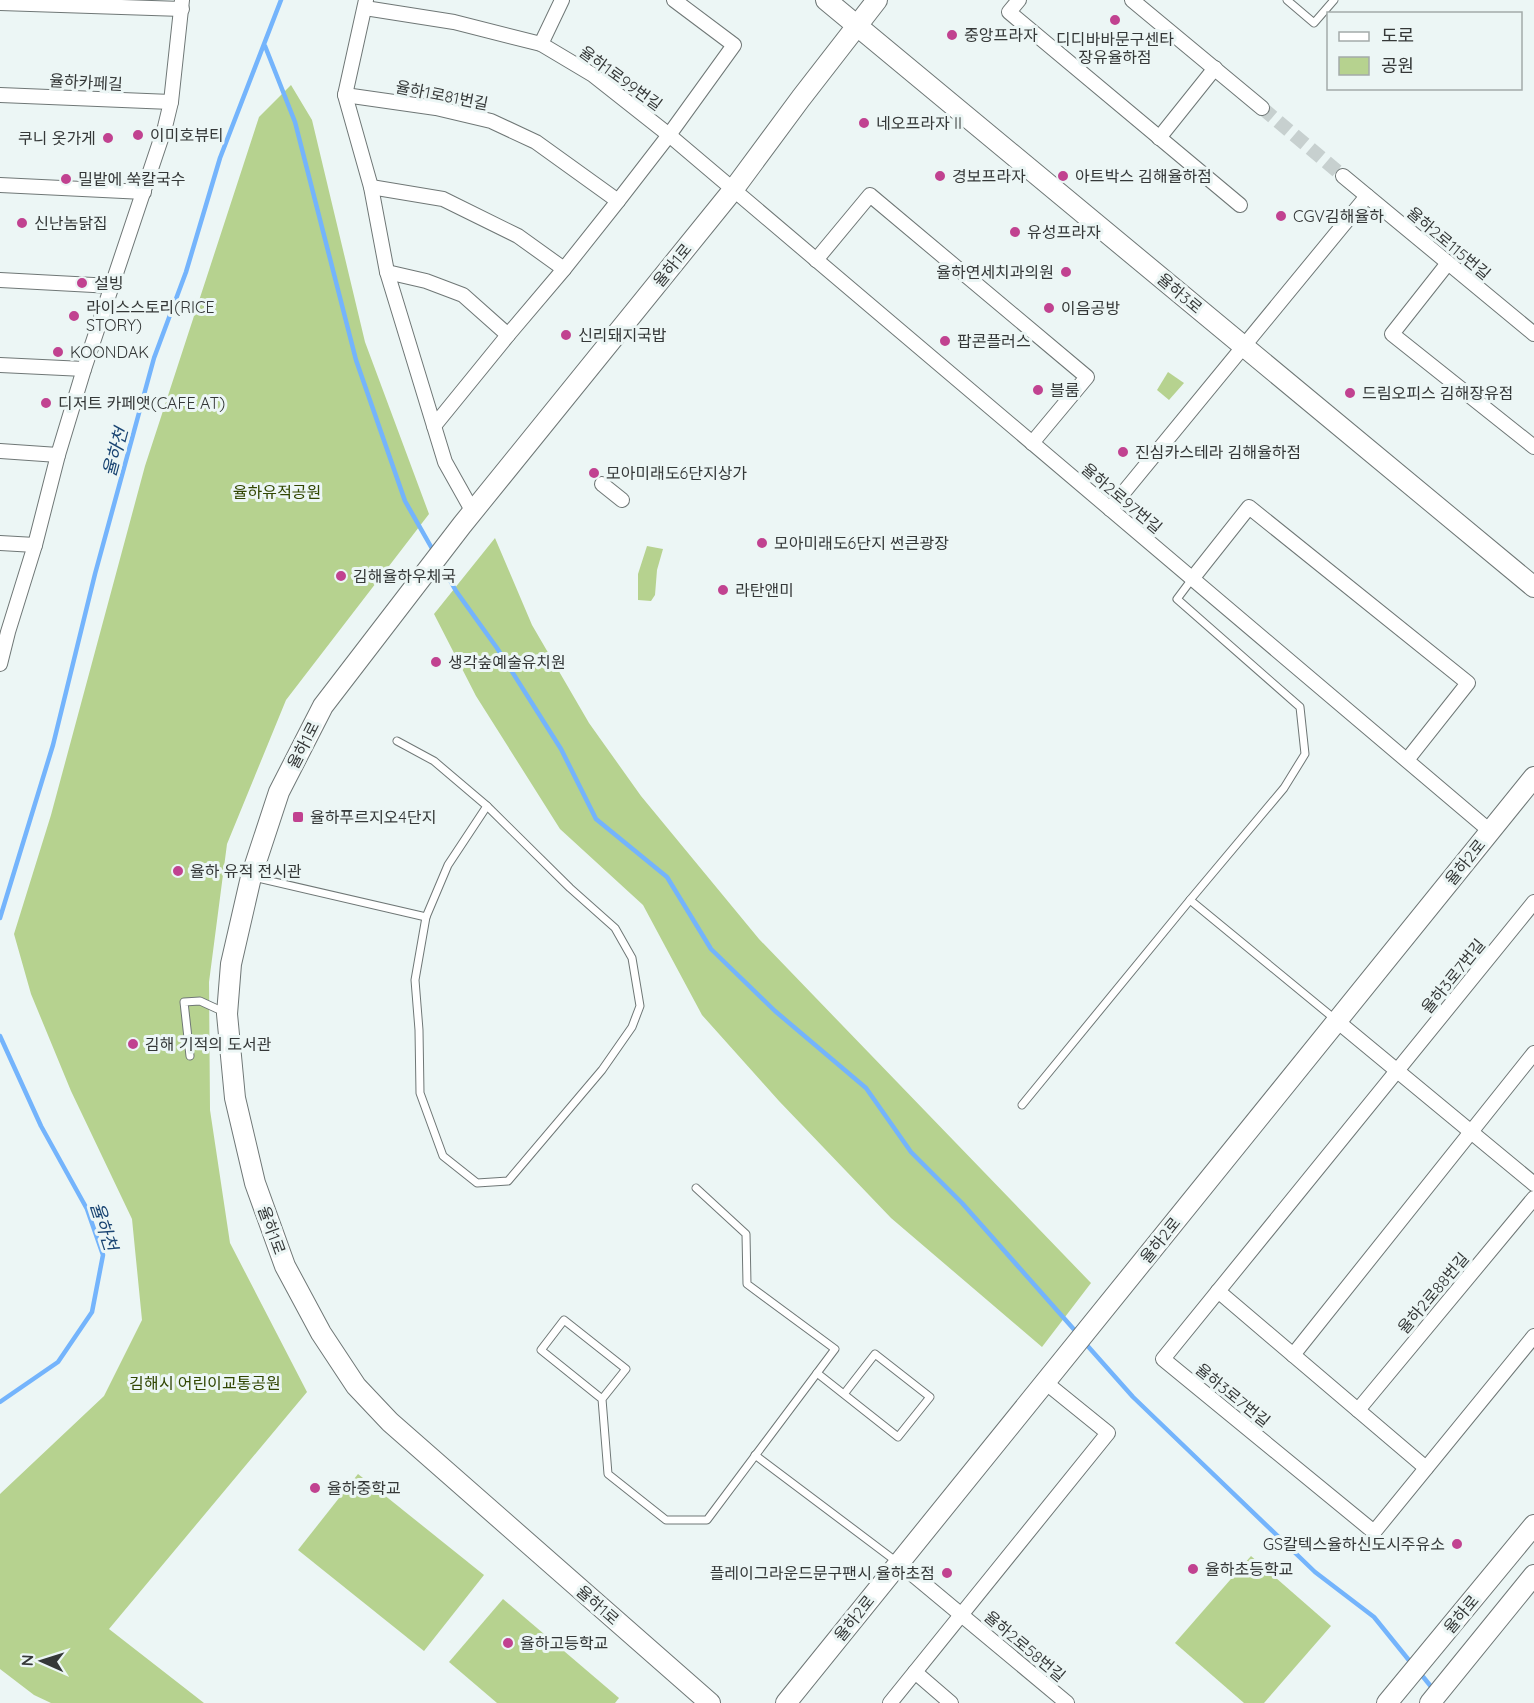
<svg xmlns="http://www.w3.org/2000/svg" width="1534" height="1703" font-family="Quicksand,'Noto Sans KR',sans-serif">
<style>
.green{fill:#b6d28f}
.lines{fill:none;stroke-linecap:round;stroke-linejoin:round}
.stream{stroke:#74b4fc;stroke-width:4.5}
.street-tunnel{stroke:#c7d0cf;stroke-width:14;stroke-dasharray:14 7;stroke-linecap:butt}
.lane-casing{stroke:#6f7776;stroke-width:9}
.street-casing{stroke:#6f7776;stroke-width:16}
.secondary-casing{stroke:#6f7776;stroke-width:22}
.lane{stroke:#fff;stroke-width:7}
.street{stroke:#fff;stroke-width:14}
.secondary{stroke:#fff;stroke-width:20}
.poi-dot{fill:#c14290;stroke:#ecf6f5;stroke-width:2}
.labels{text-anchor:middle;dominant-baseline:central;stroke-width:6;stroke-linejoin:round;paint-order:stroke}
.poi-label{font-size:16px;fill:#353838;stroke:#ecf6f5;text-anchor:start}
.street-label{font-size:16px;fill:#353838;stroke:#ecf6f5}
.park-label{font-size:16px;fill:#304501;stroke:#ecf6f5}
.water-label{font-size:18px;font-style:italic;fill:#194472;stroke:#ecf6f5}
</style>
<rect width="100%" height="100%" fill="#ecf6f5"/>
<g class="green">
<path d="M291 85 312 120 365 342 429 514 286 700 227 844 209 982 210 1110 230 1243 307 1392 109 1629 204 1703H51L34 1695 0 1669V1494L104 1396 142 1320 132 1219 71 1091 31 994 14 934 51 815 145 466 259 117Z"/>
<path d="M1168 372 1184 383 1169 400 1157 390Z"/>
<path d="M495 538 532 625 589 723 641 796 759 939 1091 1283 1042 1347 891 1218 779 1101 702 1015 643 905 560 829 476 696 434 614Z"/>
<path d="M647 546 663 549 657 570 655 595 651 601 638 600V574Z"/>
<path d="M358 1474 484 1575 424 1651 298 1550Z"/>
<path d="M1251 1556 1331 1626 1264 1703H1244L1175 1643Z"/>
<path d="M503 1599 619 1698 615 1703H497L449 1662Z"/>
</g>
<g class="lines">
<g class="stream">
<path d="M265 46 295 122 356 360 405 501 434 552"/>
<path d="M439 561 456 591 497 648 561 749 596 819 667 877 711 949 775 1011 866 1088 911 1152 962 1203 1078 1334"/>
<path d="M0 918 53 745 95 574 154 358 186 272 220 158 281 0"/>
<path d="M0 1036 41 1126 87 1209 103 1255 92 1312 58 1362 0 1402"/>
<path d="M1085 1343 1133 1397 1315 1572 1374 1617 1412 1664"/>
<path d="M1420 1673 1433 1689"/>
</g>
<path class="street-tunnel" d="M1262 108 1343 176"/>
<g class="lane-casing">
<g id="lane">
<path d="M1287 0 1314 23 1334 0"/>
<path d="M397 741 434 761 487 806 570 888 615 928 632 958 640 1006 632 1027 602 1070 508 1181 477 1183 443 1156 420 1093 419 1030 415 980 426 917"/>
<path d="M253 877 426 917 448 865 487 806"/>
<path d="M1190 900 1336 1020"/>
<path d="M190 1056 184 1002 200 1001 224 1012"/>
<path d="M1022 1105 1190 900 1284 788 1305 754 1300 707 1177 599 1192 579"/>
<path d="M817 1373 898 1437 930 1397 875 1354 844 1394"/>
<path d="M602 1399 626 1369 564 1320 541 1350 602 1399 608 1474 666 1520H707L835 1349 747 1284 746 1234 696 1188"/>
<path d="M755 1455 897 1562"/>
</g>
</g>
<g class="street-casing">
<g id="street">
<path d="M366 0 345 95 371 187 387 272 434 426 445 462 473 512"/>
<path d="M1019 0 1009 12 1240 205"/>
<path d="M1132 0 1262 108"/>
<path d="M0 3 182 9"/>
<path d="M365 8 454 22 541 44 593 75 669 135 1490 831"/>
<path d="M541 44 562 0"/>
<path d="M0 95 171 102"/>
<path d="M345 95 436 108 491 121 536 142 618 201"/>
<path d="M1159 138 1215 68"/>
<path d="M1343 176 1534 334"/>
<path d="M0 185 144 192"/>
<path d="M371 187 443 199 518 236 564 269"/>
<path d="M816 260 870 195 1087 377 1032 443"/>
<path d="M1448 263 1392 334 1534 447"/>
<path d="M387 272 426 281 463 295 508 335"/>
<path d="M0 280 112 286"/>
<path d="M0 365 84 369"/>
<path d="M434 426 508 335 564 269 618 201 669 135 734 45 674 0"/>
<path d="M0 451 58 455"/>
<path d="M602 484 622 500"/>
<path d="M1110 509 1367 196"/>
<path d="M0 543 35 545"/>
<path d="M1192 579 1249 507 1468 683 1407 760"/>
<path d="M0 664 8 632 35 545 58 455 84 369 165 127 171 102 182 0"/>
<path d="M1534 902 1163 1359 1374 1532 1534 1336"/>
<path d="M1337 1021 1534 1184"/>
<path d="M1218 1291 1426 1468"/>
<path d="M1293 1355 1534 1053"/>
<path d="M1358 1410 1534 1198"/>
<path d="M899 1563 1067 1703"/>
<path d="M915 1672 951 1703"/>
<path d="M890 1703 1108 1433 1045 1382"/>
</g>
</g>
<g class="secondary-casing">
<g id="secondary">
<path d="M826 0 1534 587"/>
<path d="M710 1703 390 1422 356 1386 321 1333 285 1266 255 1183 235 1098 227 1014 231 964 251 877 279 792 323 706 462 525 733 190 801 98 877 0"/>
<path d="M786 1703 1534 777"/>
<path d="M1387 1703 1534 1525"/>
<path d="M1430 1703 1534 1575"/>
</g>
</g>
<use href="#lane" class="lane"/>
<use href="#street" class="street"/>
<use href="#secondary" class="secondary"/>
</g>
<g class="poi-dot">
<circle cx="1115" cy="20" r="6"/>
<circle cx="952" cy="35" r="6"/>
<circle cx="864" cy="123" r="6"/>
<circle cx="138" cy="135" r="6"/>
<circle cx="108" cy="138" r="6"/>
<circle cx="940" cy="176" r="6"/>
<circle cx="1063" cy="176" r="6"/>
<circle cx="66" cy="179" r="6"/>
<circle cx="1281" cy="216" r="6"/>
<circle cx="22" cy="223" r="6"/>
<circle cx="1015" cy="232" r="6"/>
<circle cx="1066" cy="272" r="6"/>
<circle cx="82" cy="283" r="6"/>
<circle cx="1049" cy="308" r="6"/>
<circle cx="74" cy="316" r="6"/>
<circle cx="566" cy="335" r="6"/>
<circle cx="945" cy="341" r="6"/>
<circle cx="58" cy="352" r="6"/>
<circle cx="1038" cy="390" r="6"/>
<circle cx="1350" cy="393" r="6"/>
<circle cx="46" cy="403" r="6"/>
<circle cx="1123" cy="452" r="6"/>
<circle cx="594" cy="473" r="6"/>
<circle cx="762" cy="543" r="6"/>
<circle cx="341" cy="576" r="6"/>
<circle cx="723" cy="590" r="6"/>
<circle cx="436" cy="662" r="6"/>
<rect x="292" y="811" width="12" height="12" rx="3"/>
<circle cx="178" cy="871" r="6"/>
<circle cx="133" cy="1044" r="6"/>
<circle cx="315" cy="1488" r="6"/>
<circle cx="1457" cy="1544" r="6"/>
<circle cx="1193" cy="1569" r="6"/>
<circle cx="947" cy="1573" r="6"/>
<circle cx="508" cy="1643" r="6"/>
</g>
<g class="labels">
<g class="poi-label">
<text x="964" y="35">중앙프라자</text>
<text x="1115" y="39" text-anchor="middle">디디바바문구센타<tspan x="1115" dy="18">장유율하점</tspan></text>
<text x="876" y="123">네오프라자 II</text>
<text x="150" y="135">이미호뷰티</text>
<text x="96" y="138" text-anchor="end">쿠니 옷가게</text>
<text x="952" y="176">경보프라자</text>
<text x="1075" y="176">아트박스 김해율하점</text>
<text x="78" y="179">밀밭에 쑥칼국수</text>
<text x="1293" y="216">CGV김해율하</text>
<text x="34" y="223">신난놈닭집</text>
<text x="1027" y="232">유성프라자</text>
<text x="1054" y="272" text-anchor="end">율하연세치과의원</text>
<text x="94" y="283">설빙</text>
<text x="86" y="307">라이스스토리(RICE<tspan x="86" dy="18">STORY)</tspan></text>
<text x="1061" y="308">이음공방</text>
<text x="578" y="335">신리돼지국밥</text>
<text x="957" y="341">팝콘플러스</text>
<text x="70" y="352">KOONDAK</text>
<text x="1050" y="390">블룸</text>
<text x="1362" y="393">드림오피스 김해장유점</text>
<text x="58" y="403">디저트 카페앳(CAFE AT)</text>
<text x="1135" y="452">진심카스테라 김해율하점</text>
<text x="606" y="473">모아미래도6단지상가</text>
<text x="774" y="543">모아미래도6단지 썬큰광장</text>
<text x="353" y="576">김해율하우체국</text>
<text x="735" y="590">라탄앤미</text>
<text x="448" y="662">생각숲예술유치원</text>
<text x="310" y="817">율하푸르지오4단지</text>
<text x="190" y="871">율하 유적 전시관</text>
<text x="145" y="1044">김해 기적의 도서관</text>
<text x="327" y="1488">율하중학교</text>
<text x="1445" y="1544" text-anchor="end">GS칼텍스율하신도시주유소</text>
<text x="1205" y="1569">율하초등학교</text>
<text x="935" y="1573" text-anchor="end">플레이그라운드문구팬시 율하초점</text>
<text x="520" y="1643">율하고등학교</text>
</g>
<g class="street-label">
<text transform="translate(621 78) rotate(36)">율하1로99번길</text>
<text transform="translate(86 82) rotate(3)">율하카페길</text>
<text transform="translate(442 95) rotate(11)">율하1로81번길</text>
<text transform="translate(1449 243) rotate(40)">율하2로115번길</text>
<text transform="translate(672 265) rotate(-51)">율하1로</text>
<text transform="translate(1180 293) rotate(40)">율하3로</text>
<text transform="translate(1122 498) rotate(40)">율하2로97번길</text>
<text transform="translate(303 745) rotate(-63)">율하1로</text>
<text transform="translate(1465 862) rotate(-51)">율하2로</text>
<text transform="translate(1453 976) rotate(-51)">율하3로7번길</text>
<text transform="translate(272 1230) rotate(70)">율하1로</text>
<text transform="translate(1160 1240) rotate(-51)">율하2로</text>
<text transform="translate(1433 1293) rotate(-50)">율하2로88번길</text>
<text transform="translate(1233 1395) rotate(39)">율하3로7번길</text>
<text transform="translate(598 1605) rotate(41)">율하1로</text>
<text transform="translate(1461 1614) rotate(-50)">율하로</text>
<text transform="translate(854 1618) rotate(-51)">율하2로</text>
<text transform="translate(1025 1646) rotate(40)">율하2로58번길</text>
</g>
<g class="park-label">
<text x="277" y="492">율하유적공원</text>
<text x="205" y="1383">김해시 어린이교통공원</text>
</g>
<g class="water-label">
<text transform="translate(115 452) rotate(-75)">율하천</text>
<text transform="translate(104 1226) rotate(72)">율하천</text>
</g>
</g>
<rect x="1327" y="12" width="195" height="78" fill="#ecf6f5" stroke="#a3aaa9" stroke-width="1.5"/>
<rect x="1339" y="32" width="30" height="9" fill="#ffffff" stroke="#a3aaa9" stroke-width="1.5"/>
<text x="1381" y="42" font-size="18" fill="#353838">도로</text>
<rect x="1339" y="57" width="30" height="18" fill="#b6d28f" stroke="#a3aaa9" stroke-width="1.5"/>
<text x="1381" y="72" font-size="18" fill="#353838">공원</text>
<g transform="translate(42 1661) rotate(273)" stroke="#ecf6f5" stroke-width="4.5" paint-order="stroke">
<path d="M0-4.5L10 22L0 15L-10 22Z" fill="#353838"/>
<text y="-9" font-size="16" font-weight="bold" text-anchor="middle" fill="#353838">N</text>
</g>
</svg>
